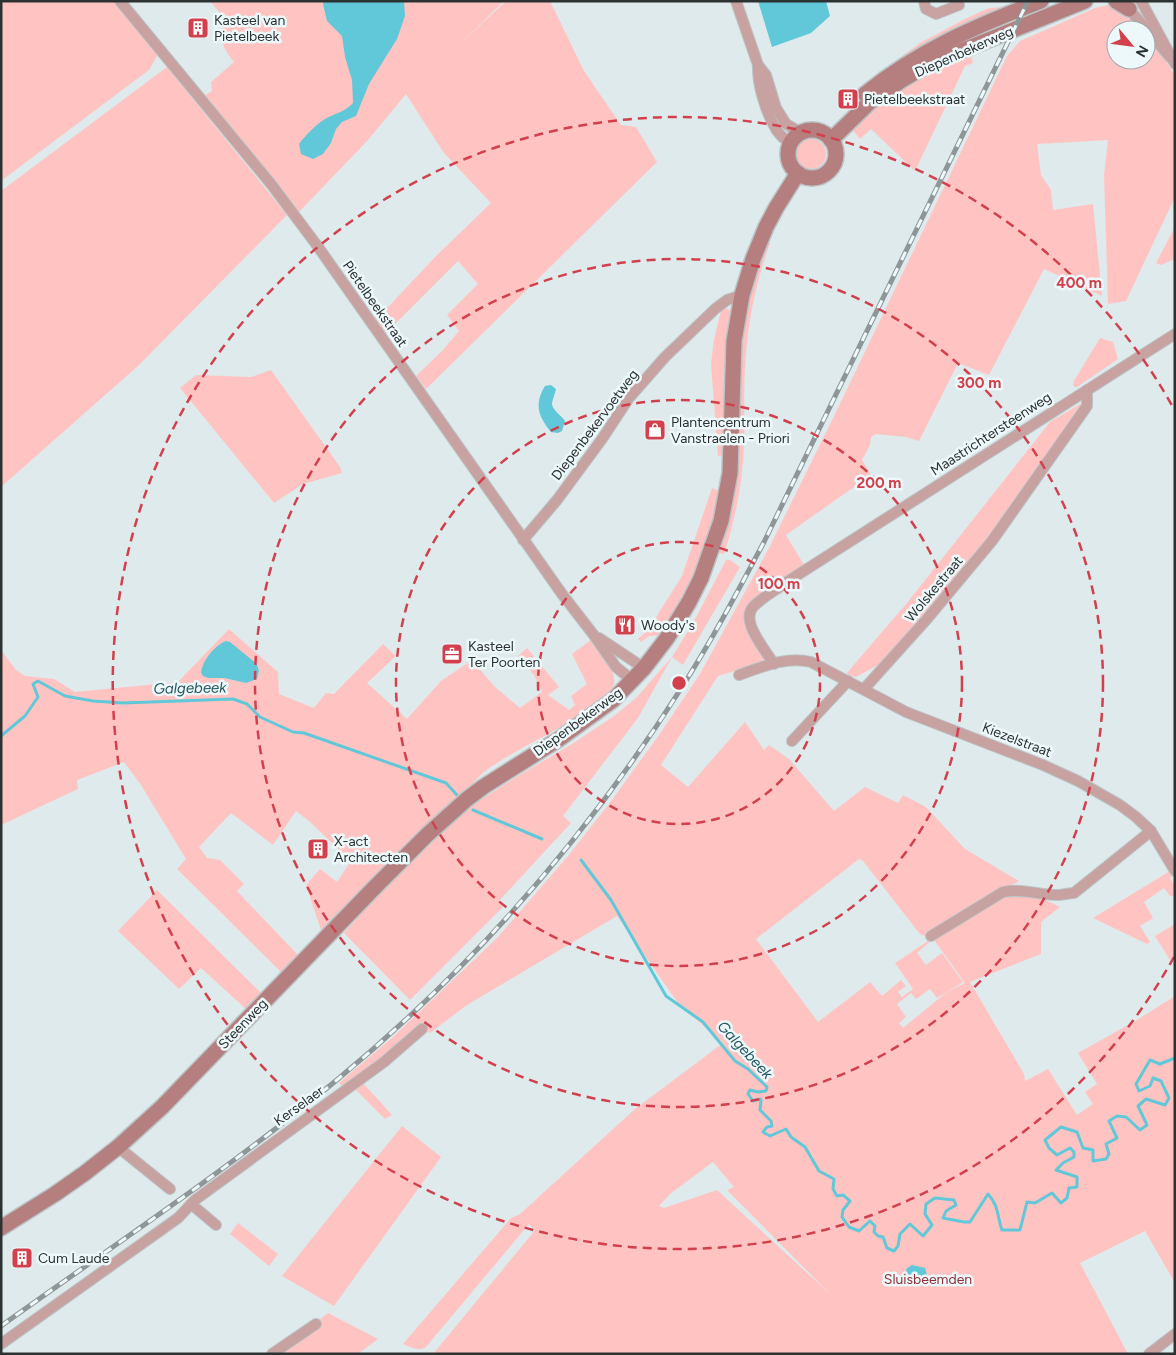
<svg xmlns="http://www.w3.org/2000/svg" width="1176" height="1355" font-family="Figtree,sans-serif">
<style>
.green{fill:#ffc4c2;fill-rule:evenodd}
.water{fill:#61c8d9}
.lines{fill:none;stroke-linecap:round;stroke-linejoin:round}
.stream{stroke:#61c8d9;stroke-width:3}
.street-casing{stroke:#bbc5c7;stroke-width:12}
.secondary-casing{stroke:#bbc5c7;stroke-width:18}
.street{stroke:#c7a2a1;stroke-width:10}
.secondary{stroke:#b57f7f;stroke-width:15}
.rail-casing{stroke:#8e9697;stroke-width:5}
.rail{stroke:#ecf8fa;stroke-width:3;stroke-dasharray:9;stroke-linecap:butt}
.ring{fill:none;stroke:#d1404c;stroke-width:2.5;stroke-dasharray:9 6}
.labels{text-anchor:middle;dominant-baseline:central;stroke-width:5;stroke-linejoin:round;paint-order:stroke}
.poi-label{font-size:14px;fill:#2c3132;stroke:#ecf8fa;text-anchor:start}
.street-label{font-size:14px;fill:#2c3132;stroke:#ecf8fa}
.park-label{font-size:14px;fill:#8f3036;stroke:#ecf8fa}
.water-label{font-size:15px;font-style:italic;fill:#28565e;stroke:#ecf8fa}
.centre{fill:#d1404c;stroke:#ecf8fa;stroke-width:2.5}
.ring-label{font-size:15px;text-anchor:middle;font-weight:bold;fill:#d1404c;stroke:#ecf8fa;stroke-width:5;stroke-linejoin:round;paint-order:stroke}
</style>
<rect width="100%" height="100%" fill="#dfeaec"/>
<g class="green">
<path d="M1 1H117L157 53V56L149 70 1 181Z"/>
<path d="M210 1H504L461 43 506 1H550L584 71 621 125 636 127 657 162 426 389 416 376 443 350 459 331 447 315 478 284 458 261 385 334 374 317 389 306 436 256 491 203 444 153 406 94 368 140 299 212 285 197 204 96 212 91 211 82 234 62C220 44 220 40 224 18Z"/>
<path d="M1112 4 1119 6 1142 30H1116V60H1146V35L1163 57 1175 75V197L1126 301 1108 304 1104 175 1108 140 1037 144 1041 175 1051 190 1053 210 1093 204 1102 296 1044 269 989 375 958 363 919 441 906 437 876 434 871 437 870 445 862 460 871 475 786 535 804 565 763 592 748 608 764 657 762 663 718 676 661 765 688 787 745 722 764 750 769 745 789 759 834 811 865 787 898 803 903 795 926 807 965 849 1019 881 928 932 926 936 920 934 863 861 859 859 756 939 818 1022 870 982 882 996 901 980 906 986 898 992 902 997 913 989 895 963 931 939 932 940 917 953 926 965 942 953 963 982 937 998 930 989 916 999 911 993 897 1004 906 1017 899 1023 903 1028 947 992 965 983 934 940 1003 897C1026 891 1040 897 1060 907L1041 922V954L970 982 1024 1074 1025 1081 1048 1069 1077 1115 1093 1104 1085 1092 1097 1084 1078 1053 1137 1020 1175 996V1283L1145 1231 1080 1263 1128 1354H433L532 1234 535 1230 529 1224 426 1347C418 1352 411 1347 403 1344L511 1218 520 1214 635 1109 723 1043 678 1003 617 916 467 1005 430 1033 423 1026 344 1088 339 1083 393 1037 498 937 568 856 609 804 659 735 700 674 769 548 837 410 1007 56 1020 41 1095 8ZM713 1162 734 1187 727 1190 830 1294 717 1190 664 1208 659 1206 670 1194Z"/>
<path d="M1006 7 882 74H878L920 43 967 18 989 8Z"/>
<path d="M970 52 973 63 965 66 915 171 871 129 860 139 850 127 901 86Z"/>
<path d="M167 67 287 215 138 366 1 487V191Z"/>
<circle cx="811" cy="154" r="15"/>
<path d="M1175 227V259L1161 265 1156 263Z"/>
<path d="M765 241 770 243C757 279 749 316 746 354 743 384 745 413 744 442 743 482 736 516 724 554L719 553 730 512 742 321Z"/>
<path d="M724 308 731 310V315L727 428 722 437 723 455 718 456 711 364 714 339 721 311Z"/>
<path d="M1100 338 1113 342 1118 359 1077 387H1075L1073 385 1074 381Z"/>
<path d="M271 370 340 467 342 473 303 484 274 503 180 388 196 375 251 377Z"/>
<path d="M1082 403 1083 406 988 538 907 634 880 664 856 677 846 674 907 603 1050 422Z"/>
<path d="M712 488 721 492C718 504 716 518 712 530 700 568 681 602 659 635L649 636 641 642 638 639 648 630 682 576Z"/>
<path d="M726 560H730L740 567 683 665 672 657 638 718 563 816 571 823 499 901 503 907 410 1000 344 933 381 892 457 818 482 799 518 776 572 744 614 716 636 698 672 657 693 623Z"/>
<path d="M229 629 278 672 279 694 314 708 326 693 334 694 383 644 396 656 367 683 407 719 441 681 472 660 495 687 520 708 542 692 534 675 518 656 527 648 559 687 548 695 569 710 575 705 571 696 587 684 572 654 591 640C598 649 620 674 613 686 608 694 599 701 591 707 558 732 518 747 484 772 475 780 466 791 457 799 410 841 366 888 322 933L306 885 320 869 337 882 351 861 310 822 296 811 273 845 231 813 199 847 207 858 220 860 244 884 237 891 299 956 282 973 177 869 186 859 141 785 124 762 77 780 78 789 1 825V650L16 670 25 676 54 679 75 692 178 682ZM228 641 258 666 259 674 246 683 224 678H208Z"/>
<path d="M1170 871 1173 876 1170 878 1173 883 1175 882V896H1170L1164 888 1144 902 1153 918 1140 926 1150 942 1147 944 1093 918Z"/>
<path d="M157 890 262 994 246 1009 201 968 179 989 118 931Z"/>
<path d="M1175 924V957L1170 960 1155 936Z"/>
<path d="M362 1082 392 1115 385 1119 354 1088Z"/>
<path d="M402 1126 441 1157 334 1306 282 1276Z"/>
<path d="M238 1223 278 1254 269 1266 230 1234Z"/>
<path d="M328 1313 378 1339 358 1354H275Z"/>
</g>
<g class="water">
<path d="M324 1H404L405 16 397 39 369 84 356 116 342 122 336 129 331 143 323 154 313 159 301 154 299 144C306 135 315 125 325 119 335 113 345 112 353 103L352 80 345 57 342 36 327 21 323 4Z"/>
<path d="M758 1H826L830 16 811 33 772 47Z"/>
<path d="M551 385 556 389C555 394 553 398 552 403 551 409 562 416 565 421L562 431 558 433 551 432C538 416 534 404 545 386Z"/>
<path d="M226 641 230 642 257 664 259 671 257 679 246 683 224 678H208L203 676 201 673C202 661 215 645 226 641Z"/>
<path d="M912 1265 925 1268 927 1275 918 1283 908 1277 906 1269Z"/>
</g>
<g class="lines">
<g class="stream">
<path d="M1 736 25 716 38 697 33 684 38 681 65 696 93 701 123 703 233 699 247 704 260 717 293 732 304 733 446 783 457 795"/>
<path d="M473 810 542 839"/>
<path d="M581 860 611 900 666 996 703 1022 735 1061 748 1069 767 1087 766 1091 758 1092 750 1090 748 1094 753 1101 760 1099 761 1100 760 1110 771 1121 772 1126 767 1127 763 1132 770 1136 786 1129 791 1137 805 1147 819 1171 834 1179 833 1189 837 1196 843 1195 850 1201 843 1210 842 1217 849 1227 859 1231 870 1221 875 1226 874 1232 878 1236 883 1237 887 1248 894 1251 898 1246 900 1234 910 1224 923 1236 932 1225 925 1214 926 1204 935 1198 954 1200 956 1205 946 1211 943 1218 964 1222H970L988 1194C999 1206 997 1216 1002 1230H1020L1027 1202 1035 1203 1052 1193 1061 1203 1067 1198 1069 1188 1077 1187V1177L1056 1170 1063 1163 1074 1157V1152L1070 1148 1057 1155 1049 1148 1045 1140 1061 1127 1077 1132 1083 1148 1093 1150V1161L1106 1159 1109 1154 1106 1144 1117 1138 1109 1121 1117 1116 1126 1117 1140 1130 1147 1125 1138 1106 1146 1099 1165 1105 1169 1098 1161 1081 1153 1078 1150 1086 1139 1091 1136 1084 1150 1060 1160 1064 1175 1058"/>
</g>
<g class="street-casing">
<g id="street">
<path d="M120 1 271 184 316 244 562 594 593 634 616 667 632 680"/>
<path d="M736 1 758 65 766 75 776 108 786 124 800 132"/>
<path d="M924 1 926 9 936 14 959 5"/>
<path d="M1141 1 1175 64"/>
<path d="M1127 5 1129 9 1170 57"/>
<path d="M758 65C757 84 766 113 776 129 779 135 785 139 790 144"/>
<path d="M523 540 557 500 602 439 629 398 665 357 715 309 727 300 742 295"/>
<path d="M599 638 644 668"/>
<path d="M774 664C766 651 740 621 753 607 761 598 775 591 785 583L1175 334"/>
<path d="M739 675C762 667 786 656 811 662L906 712 1043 765 1078 781 1120 805 1136 817 1151 831 1175 871"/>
<path d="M864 689 927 619 992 541 1087 406V390"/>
<path d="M792 741 848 681"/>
<path d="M931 936 1003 892C1022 888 1039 895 1058 895 1063 895 1069 893 1074 893L1151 831"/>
<path d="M118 1147 170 1189"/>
<path d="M191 1204 216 1225"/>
<path d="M1 1344 178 1218 195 1200 384 1062 422 1029"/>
<path d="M272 1354 316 1324"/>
<path d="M1149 1354 1175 1334"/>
</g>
</g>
<g class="secondary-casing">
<g id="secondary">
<path d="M1116 1 1129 9"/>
<path d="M865 94C919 50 976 26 1041 1"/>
<circle cx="812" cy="154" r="24"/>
<path d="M831 140 871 101 902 80 931 63 1085 1"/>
<path d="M1 1228 55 1194 85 1173 118 1147 162 1107 375 887 428 834 467 799 483 787 559 739 613 700 644 668 667 638 689 602 701 578 721 521 730 473 734 341 742 295 753 259 766 227 776 208 798 173"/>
</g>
</g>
<use href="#street" class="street"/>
<use href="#secondary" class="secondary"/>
<g class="rail-casing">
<path id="rail" d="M1 1326C114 1245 232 1167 338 1079 472 968 589 834 682 687 712 640 738 591 764 542L1028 1"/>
</g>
<use href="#rail" class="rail"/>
</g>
<g class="ring">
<circle cx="679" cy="683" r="141"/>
<circle cx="679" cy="683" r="283"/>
<circle cx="679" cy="683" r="424"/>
<path d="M1174 957A566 566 0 1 1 1174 409"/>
</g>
<defs>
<g id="building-square" transform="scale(1.125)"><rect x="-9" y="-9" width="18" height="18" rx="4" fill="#d1404c" stroke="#ecf8fa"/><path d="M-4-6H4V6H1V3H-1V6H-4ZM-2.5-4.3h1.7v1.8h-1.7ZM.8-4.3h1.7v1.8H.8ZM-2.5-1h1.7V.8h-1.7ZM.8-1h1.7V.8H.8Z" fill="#fff"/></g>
<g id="shop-square" transform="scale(1.125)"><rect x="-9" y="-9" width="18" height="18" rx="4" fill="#d1404c" stroke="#ecf8fa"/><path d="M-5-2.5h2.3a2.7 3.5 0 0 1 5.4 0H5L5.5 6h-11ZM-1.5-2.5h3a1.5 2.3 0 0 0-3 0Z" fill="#fff"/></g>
<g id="restaurant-square" transform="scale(1.125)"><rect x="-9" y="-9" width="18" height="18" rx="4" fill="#d1404c" stroke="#ecf8fa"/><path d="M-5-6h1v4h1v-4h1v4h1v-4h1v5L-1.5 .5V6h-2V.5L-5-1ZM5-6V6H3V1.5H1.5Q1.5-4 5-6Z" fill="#fff"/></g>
<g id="office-square" transform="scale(1.125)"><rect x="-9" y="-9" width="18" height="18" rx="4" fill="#d1404c" stroke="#ecf8fa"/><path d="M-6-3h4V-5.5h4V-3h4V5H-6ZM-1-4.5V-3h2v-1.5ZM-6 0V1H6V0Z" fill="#fff"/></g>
</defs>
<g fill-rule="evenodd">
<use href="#building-square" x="198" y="28"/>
<use href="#building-square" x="848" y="99"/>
<use href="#shop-square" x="655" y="430"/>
<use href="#restaurant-square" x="625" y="625"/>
<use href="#office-square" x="452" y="654"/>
<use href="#building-square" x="318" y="849"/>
<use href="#building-square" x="22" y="1258"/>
</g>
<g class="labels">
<g class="poi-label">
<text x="214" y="20">Kasteel van<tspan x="214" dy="16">Pietelbeek</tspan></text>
<text x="864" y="99">Pietelbeekstraat</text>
<text x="671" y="422">Plantencentrum<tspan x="671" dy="16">Vanstraelen - Priori</tspan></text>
<text x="641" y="625">Woody's</text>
<text x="468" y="646">Kasteel<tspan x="468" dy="16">Ter Poorten</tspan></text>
<text x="334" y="841">X-act<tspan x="334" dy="16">Architecten</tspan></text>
<text x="38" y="1258">Cum Laude</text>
</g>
<g class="street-label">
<text transform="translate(964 52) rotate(-24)">Diepenbekerweg</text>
<text transform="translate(375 304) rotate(55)">Pietelbeekstraat</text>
<text transform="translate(595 425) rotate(-53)">Diepenbekervoetweg</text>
<text transform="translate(991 434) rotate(-33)">Maastrichtersteenweg</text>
<text transform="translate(934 589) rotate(-50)">Wolskestraat</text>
<text transform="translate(578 722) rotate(-36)">Diepenbekerweg</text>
<text transform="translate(1017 740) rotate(21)">Kiezelstraat</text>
<text transform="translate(243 1024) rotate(-46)">Steenweg</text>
<text transform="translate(299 1106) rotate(-36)">Kerselaer</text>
</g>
<g class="park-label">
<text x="928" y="1279">Sluisbeemden</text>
</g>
<g class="water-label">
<text transform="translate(190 688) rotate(-1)">Galgebeek</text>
<text transform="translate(745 1050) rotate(47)">Galgebeek</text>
</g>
</g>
<circle cx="679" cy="683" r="8" class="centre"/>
<g class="ring-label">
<text x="1079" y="288">400 m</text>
<text x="979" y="388">300 m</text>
<text x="879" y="488">200 m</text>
<text x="779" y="589">100 m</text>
</g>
<rect width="1176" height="1355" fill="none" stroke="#2c3132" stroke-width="5"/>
<g transform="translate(1131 45) rotate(119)"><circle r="24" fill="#ecf8fa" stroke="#9fa8aa"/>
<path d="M0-4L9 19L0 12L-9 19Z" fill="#d1404c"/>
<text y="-8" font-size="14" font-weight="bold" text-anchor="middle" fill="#2c3132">N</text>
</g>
</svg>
